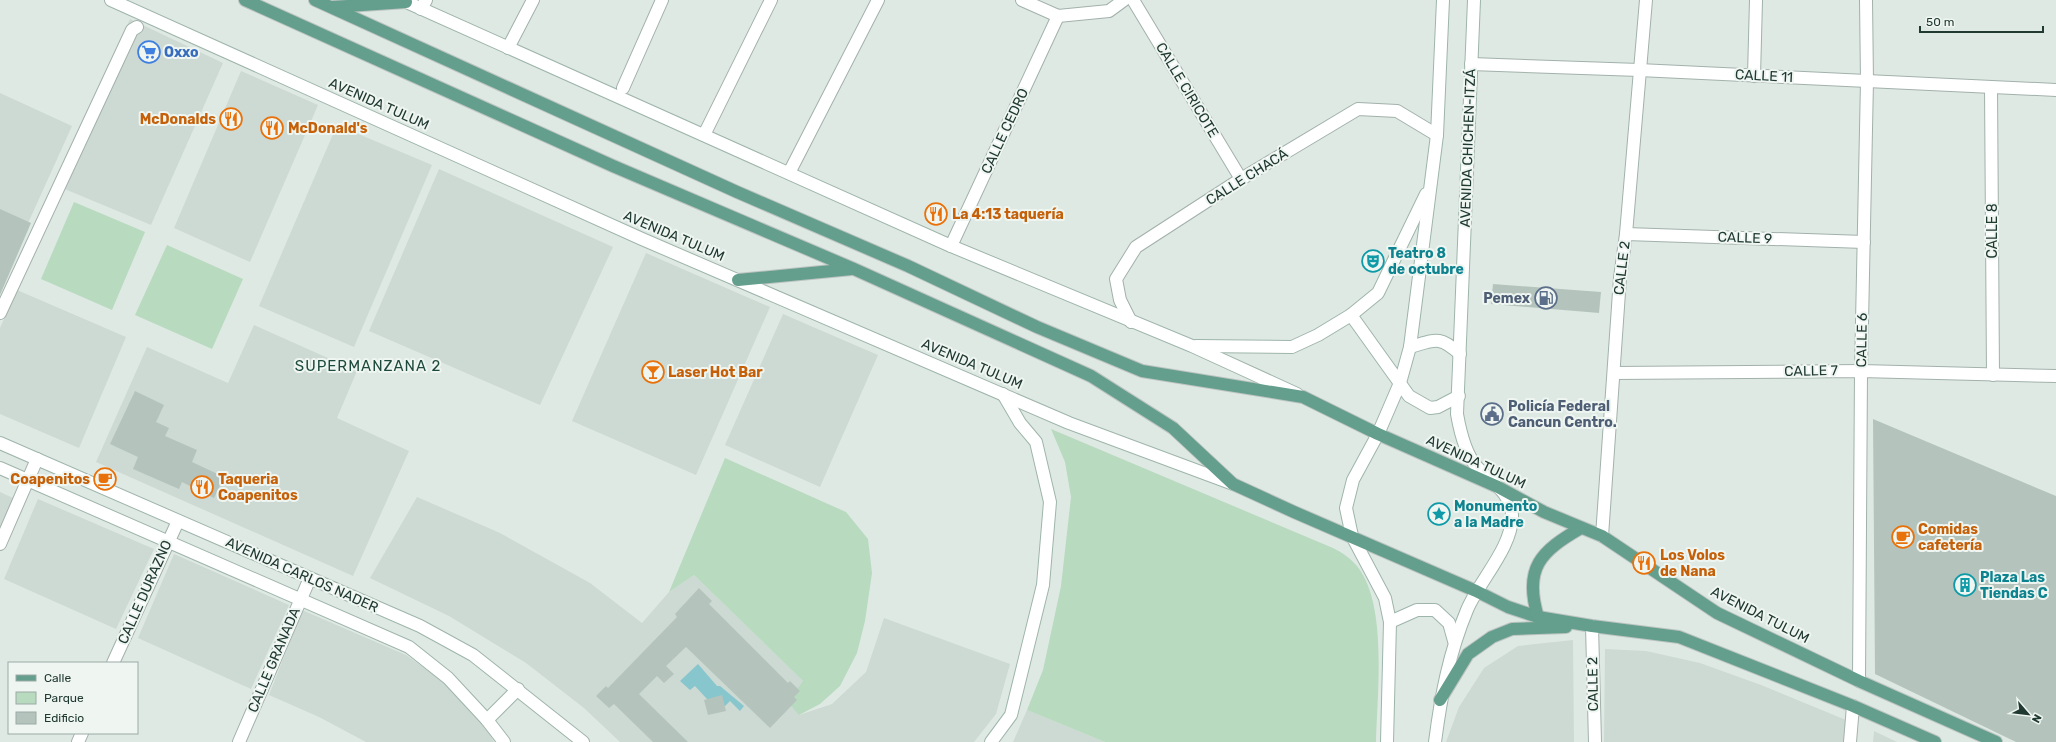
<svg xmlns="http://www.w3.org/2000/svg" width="2056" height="742" font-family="Rubik,sans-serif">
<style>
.built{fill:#cdd9d3}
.green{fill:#b8dabf}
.water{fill:#88c6cd}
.building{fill:#b4c4bd}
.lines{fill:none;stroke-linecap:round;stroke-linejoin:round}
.street-casing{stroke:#a2b1ab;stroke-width:14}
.secondary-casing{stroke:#9eb5ab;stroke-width:14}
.primary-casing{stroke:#bcc4c1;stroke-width:14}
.street{stroke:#fff;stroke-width:12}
.secondary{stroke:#fff;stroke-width:12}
.primary{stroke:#649e8c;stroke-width:12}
.labels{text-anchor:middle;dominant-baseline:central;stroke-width:4;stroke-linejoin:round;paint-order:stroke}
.shop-label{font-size:14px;font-weight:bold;fill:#366cbe;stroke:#eff6f2;text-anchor:start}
.street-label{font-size:14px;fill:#203931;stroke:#eff6f2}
.food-label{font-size:14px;font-weight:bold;fill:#c56008;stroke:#eff6f2;text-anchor:start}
.culture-label{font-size:14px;font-weight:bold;fill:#0d838f;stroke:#eff6f2;text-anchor:start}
.service-label{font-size:14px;font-weight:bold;fill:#4e5e75;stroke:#eff6f2;text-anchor:end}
.neighbourhood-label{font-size:15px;letter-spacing:1px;fill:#1d4a3c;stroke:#eff6f2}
</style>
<rect width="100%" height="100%" fill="#dfe9e4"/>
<g class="built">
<path d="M130 19 223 63 151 225 55 185Z"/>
<path d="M241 71 318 105 250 262 174 228Z"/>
<path d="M0 93 72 126 0 285Z"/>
<path d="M337 125 432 165 354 347 259 306Z"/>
<path d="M439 169 613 247 540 405 369 331Z"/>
<path d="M646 253 770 307 696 475 572 421Z"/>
<path d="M17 290 126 337 79 448 0 414V328Z"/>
<path d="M783 314 878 355 820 487 725 445Z"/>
<path d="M254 325 357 371 337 418 409 451 353 576 96 462 147 347 228 383Z"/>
<path d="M0 492 13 498 0 529Z"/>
<path d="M417 497 500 533 590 583 642 623 669 592 694 575 803 681 799 715 832 704 866 672 884 618 1010 664 996 714 974 742H620L584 708 526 663 449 616 370 578Z"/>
<path d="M38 499 154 549 116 629 4 579Z"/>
<path d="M174 554 289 605 251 689 138 638Z"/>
<path d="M302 610 406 655 445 683 479 717 494 742H366L319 717 269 695Z"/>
<path d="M1573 640 1574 742H1446L1459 707 1484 668 1518 646Z"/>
<path d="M1605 649 1646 651 1700 663 1761 685 1846 720 1845 742H1604Z"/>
<path d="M1027 710 1105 742H1013Z"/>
<path d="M1874 731 1897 742H1873Z"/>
</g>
<g class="green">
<path d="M74 202 145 232 112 310 41 279Z"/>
<path d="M167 245 243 279 212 349 135 315Z"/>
<path d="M1051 429 1333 548C1343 553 1350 558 1357 566 1388 604 1377 695 1376 742H1105L1027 710 1043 670 1061 586 1071 497 1065 462Z"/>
<path d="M725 458 846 512 868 539 872 573 865 621 857 653 840 686 820 704 799 715 788 702 803 681 694 575 669 592Z"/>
</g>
<path class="water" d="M698 664 717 686H720L744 706 740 711 730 701 725 706 707 699 695 686 690 690 680 681Z"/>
<g class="building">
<path d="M0 209 31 223 0 295Z"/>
<path d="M1493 284 1601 292 1599 313 1491 304Z"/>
<path d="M135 391 164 405 156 422 169 428 165 436 197 450 192 462 224 477 214 498 182 482 179 489 133 469 138 457 110 444Z"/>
<path d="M1873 419 2056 496V742H2016L1875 674Z"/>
<path d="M699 588 712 601 709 604 788 683 790 681 800 691 794 697 797 700 770 728 686 647 666 666 674 674 664 683 657 676 639 694 688 742H653L614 704 609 708 596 696 606 686 608 688 677 617 675 614Z"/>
<path d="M722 695 726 711 708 715 704 700Z"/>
</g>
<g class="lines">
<g class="street-casing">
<g id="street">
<path d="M1022 0 1058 16 1109 11 1124 0"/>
<path d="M1133 0 1241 179"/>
<path d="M421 9 426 0"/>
<path d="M508 48 533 0"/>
<path d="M1471 64 1639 70 2056 90"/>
<path d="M1754 76 1756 0"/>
<path d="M1991 87 1993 375"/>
<path d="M623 88 662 0"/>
<path d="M704 135 771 0"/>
<path d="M789 173 878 0"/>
<path d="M1626 234 1864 242"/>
<path d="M951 246 1058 16"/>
<path d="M0 313 132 30 137 27"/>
<path d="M1131 322 1120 300 1116 279 1136 247 1241 179 1358 109 1397 111 1437 135"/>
<path d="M1614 373 1861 371 2056 376"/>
<path d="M1602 536 1620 278 1626 234 1646 0"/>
<path d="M0 544 37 459"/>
<path d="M1592 626 1595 742"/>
<path d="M113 663 178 521"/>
<path d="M1859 681 1861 371 1867 81 1866 0"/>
<path d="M78 742 82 733"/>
<path d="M239 742 310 578"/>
<path d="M1850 742 1853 706"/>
</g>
</g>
<g class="secondary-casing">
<g id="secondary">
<path d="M111 0 642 239 1069 423 1233 484"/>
<path d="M402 0 951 246 1192 346 1297 394"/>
<path d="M1351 315 1409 396 1430 408 1438 407 1459 396"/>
<path d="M1196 346 1292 347 1318 335 1351 315 1378 293 1426 194"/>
<path d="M1410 347C1435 340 1439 335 1460 354"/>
<path d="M0 443 420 626 473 655 583 742"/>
<path d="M0 468 409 647 448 678 487 720 504 742"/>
<path d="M1390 622 1417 610H1435L1449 623 1454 641"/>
<path d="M487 720 518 689"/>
<path d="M991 742 1011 715 1043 585 1050 502 1036 442 1020 423 1003 394"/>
<path d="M1387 742 1390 622 1385 598 1352 536 1346 508 1353 480 1378 434 1400 383 1410 347 1437 135 1443 0"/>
<path d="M1435 742C1441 696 1449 653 1467 610 1479 581 1513 547 1512 515 1511 492 1491 482 1477 467 1465 454 1460 431 1457 414L1474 0"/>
</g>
</g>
<g class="primary-casing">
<g id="primary">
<path d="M245 0 613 166 854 269 1091 376 1173 428 1233 484 1294 512 1476 591 1508 607 1538 617 1592 626 1679 637 1853 706 1935 742"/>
<path d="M315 0 737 192 908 266 1037 327 1142 371 1303 397 1378 434 1498 487 1544 512 1602 536 1717 613 1859 681 1996 742"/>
<path d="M333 7 406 2"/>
<path d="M738 280 852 269"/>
<path d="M1538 617C1523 568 1541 551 1581 528"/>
<path d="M1440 700 1468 654 1492 637 1512 629 1566 627"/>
</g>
</g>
<use href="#street" class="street"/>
<use href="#secondary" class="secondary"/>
<use href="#primary" class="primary"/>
</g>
<defs>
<g id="supermarket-ring" transform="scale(1.15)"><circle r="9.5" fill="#eff6f2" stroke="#3f7fe0" stroke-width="1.5"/><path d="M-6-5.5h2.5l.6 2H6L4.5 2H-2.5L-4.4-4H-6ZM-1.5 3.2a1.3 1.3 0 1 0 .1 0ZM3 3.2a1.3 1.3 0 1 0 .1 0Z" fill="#3f7fe0"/></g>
<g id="restaurant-ring" transform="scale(1.15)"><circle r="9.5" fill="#eff6f2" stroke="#e8710a" stroke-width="1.5"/><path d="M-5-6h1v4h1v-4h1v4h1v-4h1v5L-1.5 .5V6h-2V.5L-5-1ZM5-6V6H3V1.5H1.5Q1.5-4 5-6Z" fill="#e8710a"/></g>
<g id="theatre-ring" transform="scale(1.15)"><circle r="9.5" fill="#eff6f2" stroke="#0f9aa8" stroke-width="1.5"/><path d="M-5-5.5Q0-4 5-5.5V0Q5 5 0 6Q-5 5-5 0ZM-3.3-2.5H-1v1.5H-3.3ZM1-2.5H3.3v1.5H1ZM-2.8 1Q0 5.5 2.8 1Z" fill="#0f9aa8"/></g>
<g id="fuel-ring" transform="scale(1.15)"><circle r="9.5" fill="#eff6f2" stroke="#5c6f8a" stroke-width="1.5"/><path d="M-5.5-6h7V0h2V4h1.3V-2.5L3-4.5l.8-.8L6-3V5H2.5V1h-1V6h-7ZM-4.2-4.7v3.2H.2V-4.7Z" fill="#5c6f8a"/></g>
<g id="bar-ring" transform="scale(1.15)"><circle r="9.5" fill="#eff6f2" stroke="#e8710a" stroke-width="1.5"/><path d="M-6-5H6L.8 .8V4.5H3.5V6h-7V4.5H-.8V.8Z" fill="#e8710a"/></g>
<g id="civic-ring" transform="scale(1.15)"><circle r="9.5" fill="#eff6f2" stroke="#5c6f8a" stroke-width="1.5"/><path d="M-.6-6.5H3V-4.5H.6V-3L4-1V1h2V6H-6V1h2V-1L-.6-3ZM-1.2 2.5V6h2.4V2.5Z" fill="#5c6f8a"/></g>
<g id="cafe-ring" transform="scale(1.15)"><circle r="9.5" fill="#eff6f2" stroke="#e8710a" stroke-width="1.5"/><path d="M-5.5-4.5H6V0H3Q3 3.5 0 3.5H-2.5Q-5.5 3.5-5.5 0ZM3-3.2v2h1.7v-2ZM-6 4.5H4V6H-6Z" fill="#e8710a"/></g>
<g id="sight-ring" transform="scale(1.15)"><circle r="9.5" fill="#eff6f2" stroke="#0f9aa8" stroke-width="1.5"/><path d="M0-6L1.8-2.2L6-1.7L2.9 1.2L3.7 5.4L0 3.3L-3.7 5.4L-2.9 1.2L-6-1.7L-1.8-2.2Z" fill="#0f9aa8"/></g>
<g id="building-ring" transform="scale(1.15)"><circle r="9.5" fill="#eff6f2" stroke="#0f9aa8" stroke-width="1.5"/><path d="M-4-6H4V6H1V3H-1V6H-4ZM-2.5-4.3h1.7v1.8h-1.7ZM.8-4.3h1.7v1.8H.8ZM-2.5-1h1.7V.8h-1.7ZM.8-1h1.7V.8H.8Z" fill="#0f9aa8"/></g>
</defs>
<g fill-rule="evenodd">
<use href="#supermarket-ring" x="149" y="52"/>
<use href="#restaurant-ring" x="231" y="119"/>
<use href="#restaurant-ring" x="272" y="128"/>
<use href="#restaurant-ring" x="936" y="214"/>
<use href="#theatre-ring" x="1373" y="261"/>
<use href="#fuel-ring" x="1546" y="298"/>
<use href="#bar-ring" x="653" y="372"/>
<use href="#civic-ring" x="1492" y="414"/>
<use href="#cafe-ring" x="105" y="479"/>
<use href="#restaurant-ring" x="202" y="487"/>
<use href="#sight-ring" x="1439" y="514"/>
<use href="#cafe-ring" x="1903" y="537"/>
<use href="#restaurant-ring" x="1644" y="563"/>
<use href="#building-ring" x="1965" y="585"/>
</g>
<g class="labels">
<g class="shop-label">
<text x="164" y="52">Oxxo</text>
</g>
<g class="street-label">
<text transform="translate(1764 76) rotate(3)">CALLE 11</text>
<text transform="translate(1187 90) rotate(59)">CALLE CIRICOTE</text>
<text transform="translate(379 104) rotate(24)">AVENIDA TULUM</text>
<text transform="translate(1005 131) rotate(-65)">CALLE CEDRO</text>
<text transform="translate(1468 148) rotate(-88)">AVENIDA CHICHEN-ITZÁ</text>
<text transform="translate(1247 177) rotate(-32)">CALLE CHACÁ</text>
<text transform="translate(1992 231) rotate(-90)">CALLE 8</text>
<text transform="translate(674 236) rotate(23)">AVENIDA TULUM</text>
<text transform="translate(1745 238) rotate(2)">CALLE 9</text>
<text transform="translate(1622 268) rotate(-83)">CALLE 2</text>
<text transform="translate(1862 340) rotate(-89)">CALLE 6</text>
<text transform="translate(972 364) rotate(23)">AVENIDA TULUM</text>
<text transform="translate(1811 371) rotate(-1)">CALLE 7</text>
<text transform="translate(1476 462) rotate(25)">AVENIDA TULUM</text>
<text transform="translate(302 575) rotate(24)">AVENIDA CARLOS NADER</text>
<text transform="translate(145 592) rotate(-66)">CALLE DURAZNO</text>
<text transform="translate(1760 615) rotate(27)">AVENIDA TULUM</text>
<text transform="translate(274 660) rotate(-67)">CALLE GRANADA</text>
<text transform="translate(1593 684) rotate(-91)">CALLE 2</text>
</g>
<g class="food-label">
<text x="216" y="119" text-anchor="end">McDonalds</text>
<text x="288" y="128">McDonald's</text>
<text x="952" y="214">La 4:13 taquería</text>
<text x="668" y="372">Laser Hot Bar</text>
<text x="90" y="479" text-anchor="end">Coapenitos</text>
<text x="218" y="479">Taqueria<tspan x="218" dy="16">Coapenitos</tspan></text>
<text x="1918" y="529">Comidas<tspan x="1918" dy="16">cafetería</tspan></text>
<text x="1660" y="555">Los Volos<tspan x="1660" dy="16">de Nana</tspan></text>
</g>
<g class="culture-label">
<text x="1388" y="253">Teatro 8<tspan x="1388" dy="16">de octubre</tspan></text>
<text x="1454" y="506">Monumento<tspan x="1454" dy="16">a la Madre</tspan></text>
<text x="1980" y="577">Plaza Las<tspan x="1980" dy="16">Tiendas C</tspan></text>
</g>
<g class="service-label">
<text x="1530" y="298">Pemex</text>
<text x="1508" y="406" text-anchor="start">Policía Federal<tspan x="1508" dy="16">Cancun Centro.</tspan></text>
</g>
<g class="neighbourhood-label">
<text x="368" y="366">SUPERMANZANA 2</text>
</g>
</g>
<rect x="8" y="662" width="130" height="72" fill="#eff6f2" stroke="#9caaa5"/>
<rect x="16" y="675" width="20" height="6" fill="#649e8c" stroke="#9caaa5"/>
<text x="44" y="682" font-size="12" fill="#203931">Calle</text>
<rect x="16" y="692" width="20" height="12" fill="#b8dabf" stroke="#9caaa5"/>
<text x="44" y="702" font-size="12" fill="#203931">Parque</text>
<rect x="16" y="712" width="20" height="12" fill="#b4c4bd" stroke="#9caaa5"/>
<text x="44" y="722" font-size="12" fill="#203931">Edificio</text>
<g transform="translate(2028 714) rotate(118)" stroke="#eff6f2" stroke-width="3" paint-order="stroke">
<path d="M0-3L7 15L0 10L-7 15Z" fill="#203931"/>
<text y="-6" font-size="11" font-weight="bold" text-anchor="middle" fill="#203931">N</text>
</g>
<path d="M1920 26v6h123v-6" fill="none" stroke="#203931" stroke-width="2"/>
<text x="1926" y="26" font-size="12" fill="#203931" stroke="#eff6f2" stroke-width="3" paint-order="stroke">50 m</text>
</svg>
